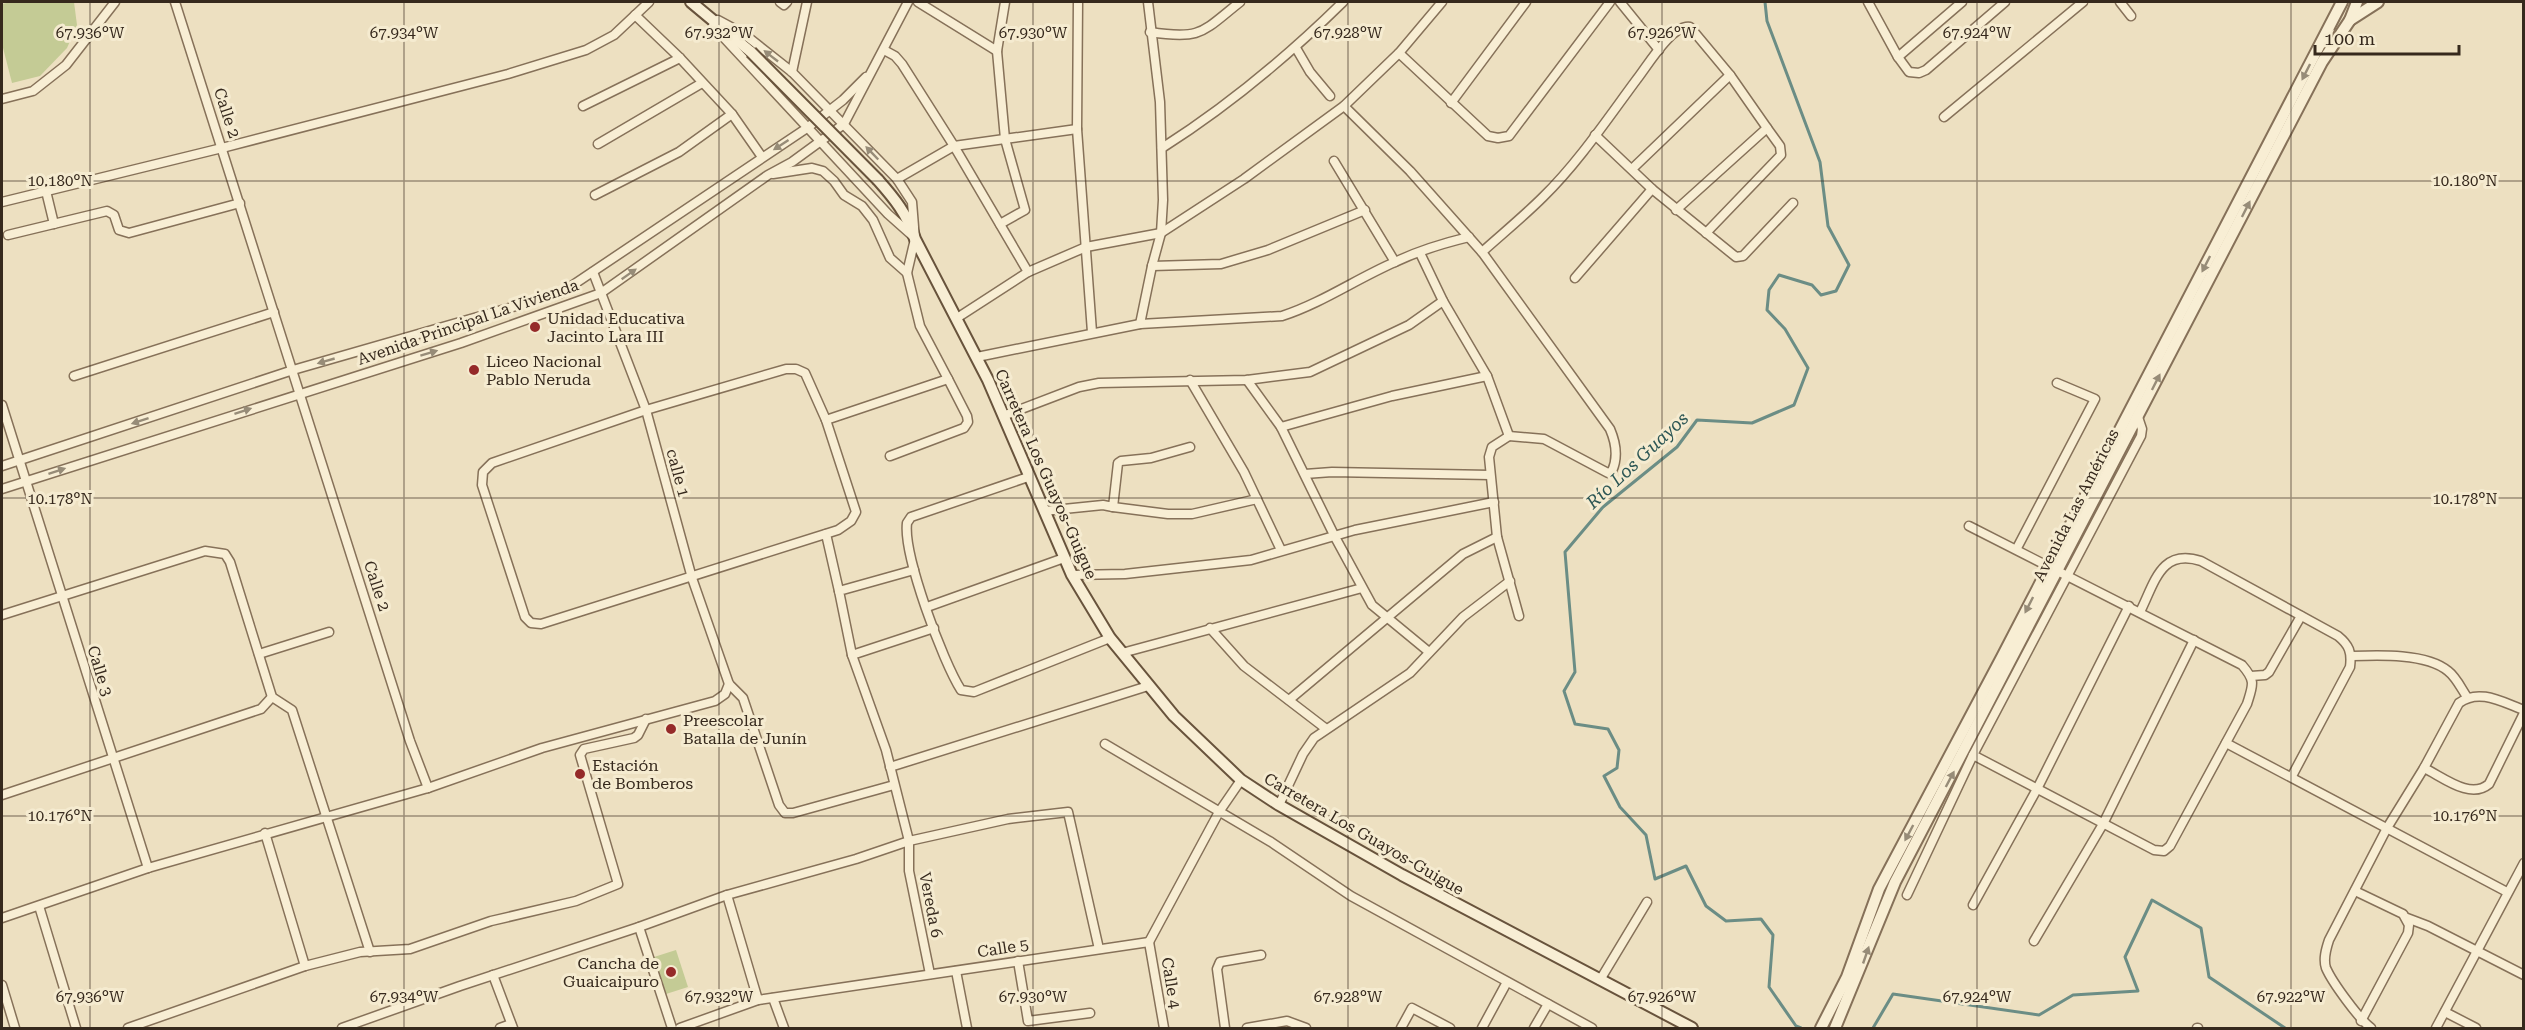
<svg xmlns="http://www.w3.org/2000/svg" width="2525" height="1030" font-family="'Roboto Serif',serif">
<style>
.garden{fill:#c4cb95}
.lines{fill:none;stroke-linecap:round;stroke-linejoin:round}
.stream{stroke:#6b8d85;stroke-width:3}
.minor-casing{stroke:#867159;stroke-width:11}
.tertiary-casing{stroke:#867159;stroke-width:14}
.secondary-casing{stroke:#68533c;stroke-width:14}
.minor{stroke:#f8eed4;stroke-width:8}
.tertiary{stroke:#f8eed4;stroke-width:10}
.secondary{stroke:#f8eed4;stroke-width:10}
.secondary-bridge-casing{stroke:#68533c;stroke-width:14;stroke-linecap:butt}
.secondary-bridge{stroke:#f8eed4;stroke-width:10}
.oneway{fill:#978c78}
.ticks{fill:none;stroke:#36291d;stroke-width:1.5;stroke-opacity:0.45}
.poi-dot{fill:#952a29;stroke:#f5ebd0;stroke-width:2}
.labels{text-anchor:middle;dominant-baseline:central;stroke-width:6;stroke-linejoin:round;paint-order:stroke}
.street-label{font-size:16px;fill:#36291d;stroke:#f5ebd0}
.poi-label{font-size:16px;fill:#36291d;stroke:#f5ebd0;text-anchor:start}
.water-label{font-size:18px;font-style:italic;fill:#2c5654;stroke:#f5ebd0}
.ticks-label{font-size:15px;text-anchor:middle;fill:#36291d;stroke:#f5ebd0;stroke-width:6;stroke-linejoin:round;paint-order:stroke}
</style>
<rect width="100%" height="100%" fill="#ede0c1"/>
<g class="garden">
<path d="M11 2H74L77 25 67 48 40 76 12 83 2 44V4Z"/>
<path d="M676 950 688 987 666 994 654 957Z"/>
</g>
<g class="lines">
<g class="stream">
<path d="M1765 2 1767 21 1820 162 1828 226 1849 265 1836 291 1821 295 1812 285 1779 275 1769 290 1767 310 1785 329 1808 368 1794 405 1752 423 1697 420 1677 447 1603 507 1565 552 1575 672 1564 691 1575 724 1608 729 1619 750 1617 768 1604 776 1620 807 1646 835 1655 879 1686 866 1706 906 1726 921 1761 919 1773 935 1769 987 1796 1026 1801 1028"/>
<path d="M1873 1028 1893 994 2039 1015 2073 995 2138 991 2125 957 2152 900 2201 928 2209 977 2285 1028"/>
</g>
<g class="minor-casing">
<g id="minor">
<path d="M175 2 410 741 428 788"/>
<path d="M780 2 784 5 787 2"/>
<path d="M918 2 997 51"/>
<path d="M1078 2 1077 129 1092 332"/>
<path d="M1620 2 1659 50"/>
<path d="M1868 2 1898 57 1962 2"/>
<path d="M2120 2 2131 16"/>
<path d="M635 15 680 58 732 114 762 157"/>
<path d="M718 20 744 34 792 72 897 179 912 202 915 239 907 273 920 326 948 379 826 420"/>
<path d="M713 26 888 214 915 238"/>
<path d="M1150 32C1202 40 1202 32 1240 2"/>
<path d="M1296 48 1310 72 1330 96"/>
<path d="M884 50 895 56 902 64 954 146 1028 272"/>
<path d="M1399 53 1488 136 1498 138 1509 136 1610 2"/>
<path d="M1898 57 1909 72 1919 73 1926 70 2005 2"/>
<path d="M792 72 807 2"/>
<path d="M2 99 33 91 66 65 115 2"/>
<path d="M1451 103 1526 2"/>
<path d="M583 106 680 58"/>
<path d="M1344 106 1410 171 1482 252 1610 429C1616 443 1618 458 1612 471L1608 473 1544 439 1509 436"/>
<path d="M1944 117 2083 2"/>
<path d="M1595 135 1652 189 1736 257 1743 256 1793 203"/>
<path d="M598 144 702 83"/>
<path d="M1162 148C1228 106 1288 56 1343 2"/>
<path d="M1334 161 1395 262"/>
<path d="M1632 169 1730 75"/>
<path d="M773 174 812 168 823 171 834 181 844 195 862 206 873 220 890 258 907 273"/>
<path d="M897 179 954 146 1077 129"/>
<path d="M46 191 54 224"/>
<path d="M595 195 679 152 732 114"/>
<path d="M2 202 222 148 508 74 586 50 614 35 649 2"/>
<path d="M1000 224 1025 210 1005 139 997 51 1005 2"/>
<path d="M1706 233 1781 155 1780 146 1767 128"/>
<path d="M8 235 107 211 114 215 119 230 129 233 240 203"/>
<path d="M1482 252C1502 234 1524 216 1543 197 1578 163 1608 118 1637 79 1648 65 1672 24 1690 27L1730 75 1767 128 1676 210"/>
<path d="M1420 253 1443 301 1487 376 1509 436 1492 447 1489 457 1497 537 1519 616"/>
<path d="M1152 266 1221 264 1268 250 1365 210"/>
<path d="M593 272 646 410 692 578 729 684 743 698 779 805 785 813H793L894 785"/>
<path d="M1575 278 1652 189"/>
<path d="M957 318 1028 272 1086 247 1161 233 1244 179 1344 106 1399 53 1442 2"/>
<path d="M1140 324 1152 266 1161 233 1163 200 1160 102 1148 2"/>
<path d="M977 357 1140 324 1282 316C1322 303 1356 279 1395 262 1418 251 1444 243 1469 237"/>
<path d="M786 369H796L805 373 826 420 856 512 851 521 838 530 541 624 531 623 525 617 482 485 483 472 492 463 646 410Z"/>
<path d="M74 376 274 312"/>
<path d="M1190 380 1244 472 1281 550"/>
<path d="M1247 380 1281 427 1335 537 1372 605 1429 652"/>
<path d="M2 405 148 868"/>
<path d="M1003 416 1079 387 1099 383 1247 380 1310 372 1409 325 1443 301"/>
<path d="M1281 427 1392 396 1487 376"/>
<path d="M890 456 964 428 968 422 967 416 948 379"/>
<path d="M2 466 293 370 561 293 807 128 843 100 866 77"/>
<path d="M1305 474 1332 472 1490 475"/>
<path d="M1028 477 911 517 907 523C903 555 943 662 961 690L974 692 1110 638"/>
<path d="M2 489 461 343 601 293 768 175 792 162 844 124 908 2"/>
<path d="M1113 507 1168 514H1192L1257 499"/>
<path d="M1044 511 1103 505 1113 507 1118 463 1121 461 1151 458 1190 447"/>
<path d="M1969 526 2242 665C2256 681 2253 685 2247 704L2170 846 2164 851 2154 850 1973 755"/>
<path d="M826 534 839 591"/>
<path d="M2017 548 2095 399 2057 383"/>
<path d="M914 570 839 591 852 655 886 750 909 841V871L930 974"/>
<path d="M1072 575 1125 574 1251 560 1355 530 1494 502"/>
<path d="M927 607 1064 558"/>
<path d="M2140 612C2155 582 2161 548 2201 561L2338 636C2349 645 2352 652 2350 667L2292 776"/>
<path d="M2 615 205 551 225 554 230 562 272 697 292 710 370 952"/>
<path d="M1210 628 1244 666 1325 728"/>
<path d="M1122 653 1362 588"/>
<path d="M259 654 329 632"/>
<path d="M852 655 934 628"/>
<path d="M2352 656C2378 655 2427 653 2448 671 2456 677 2461 688 2467 697"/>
<path d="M2251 676 2265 675 2269 672 2301 616"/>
<path d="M1289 700 1463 554 1497 537"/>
<path d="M2226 743 2507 892"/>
<path d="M1105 744 1271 842 1351 896 1592 1028"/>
<path d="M890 767 1148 686"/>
<path d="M2424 768C2443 777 2470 800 2489 784L2524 713"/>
<path d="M2 795 261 709 272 697"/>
<path d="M1279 805 1303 754 1314 738 1410 673 1463 617 1510 581"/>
<path d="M265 833 305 966"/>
<path d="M2355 891 2403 914 2409 925 2408 933 2361 1021"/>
<path d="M727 895 758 1000"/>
<path d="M1907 895 1973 755 2141 436 2142 429 2138 417"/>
<path d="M1973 905 2037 789 2129 606"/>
<path d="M39 906 76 1028"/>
<path d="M2 918 148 868 428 788 542 748 715 701 725 694 729 684"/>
<path d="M2407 918 2428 926 2524 975"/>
<path d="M639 927 672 1028"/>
<path d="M2034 941 2103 824 2194 640"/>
<path d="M1149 942 1219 812 1241 780"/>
<path d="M1149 942 1164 1028"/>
<path d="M1018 961 1028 1021 1090 1013"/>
<path d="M956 971 967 1028"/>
<path d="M493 975 513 1028"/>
<path d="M1600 980 1647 902"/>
<path d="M2 985 15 1028"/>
<path d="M773 998 784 1028"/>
<path d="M2445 1012 2476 1028"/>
<path d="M128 1028 305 966 360 952 410 949 491 921 576 901 618 884 580 755 584 749 634 738 638 735 646 719"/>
<path d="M342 1028 460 986 639 927 727 895 856 859 909 841 1008 819 1068 812 1099 949"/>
<path d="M500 1028 511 1024"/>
<path d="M680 1028 758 1000 1149 942"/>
<path d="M1225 1028 1217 969 1220 962 1261 955"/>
<path d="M1247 1028 1287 1021 1306 1028"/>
<path d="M1401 1028 1412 1008 1450 1028"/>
<path d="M1482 1028 1507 982"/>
<path d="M1534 1028 1548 1004"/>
<path d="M2197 1028H2198"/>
<path d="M2371 1028C2359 1019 2332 982 2326 968 2323 959 2326 949 2329 940L2387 828 2424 768 2459 703C2479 688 2502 702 2524 710"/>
<path d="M2436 1028 2524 863"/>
</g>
</g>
<g class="tertiary-casing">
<g id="tertiary">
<path d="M2350 20 2378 2"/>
<path d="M1821 1028 1847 977 1879 889 2002 657 2342 2"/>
<path d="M1835 1028 1895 882 2322 62 2350 20 2357 2"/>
</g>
</g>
<g class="secondary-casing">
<g id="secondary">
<path d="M691 2 751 52"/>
<path d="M878 180C894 198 908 215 915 239L988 380 1072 575 1110 638 1174 716 1241 780 1279 805 1402 875 1692 1028"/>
</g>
</g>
<use href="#minor" class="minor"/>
<use href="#tertiary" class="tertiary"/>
<use href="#secondary" class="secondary"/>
<g class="secondary-bridge-casing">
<path id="secondary-bridge" d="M751 52 878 180"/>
</g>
<use href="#secondary-bridge" class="secondary-bridge"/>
</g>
<defs><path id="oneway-solid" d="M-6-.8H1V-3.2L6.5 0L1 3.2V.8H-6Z" transform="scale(1.5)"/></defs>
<g class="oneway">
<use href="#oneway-solid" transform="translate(771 56) rotate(-142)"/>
<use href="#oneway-solid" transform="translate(2306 72) rotate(117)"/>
<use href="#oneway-solid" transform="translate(781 145) rotate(147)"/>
<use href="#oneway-solid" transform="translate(872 153) rotate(-134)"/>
<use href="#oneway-solid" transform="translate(2246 209) rotate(-63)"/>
<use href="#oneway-solid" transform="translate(2206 264) rotate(117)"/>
<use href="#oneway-solid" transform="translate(629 274) rotate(-35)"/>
<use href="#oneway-solid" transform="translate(429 353) rotate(-17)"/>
<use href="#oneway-solid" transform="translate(326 361) rotate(164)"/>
<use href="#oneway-solid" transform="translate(2156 382) rotate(-63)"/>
<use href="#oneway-solid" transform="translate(243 411) rotate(-18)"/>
<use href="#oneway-solid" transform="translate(140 421) rotate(162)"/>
<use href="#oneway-solid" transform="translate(57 471) rotate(-18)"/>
<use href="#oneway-solid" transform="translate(2029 605) rotate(117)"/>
<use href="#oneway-solid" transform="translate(1950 779) rotate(-62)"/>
<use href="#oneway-solid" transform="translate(1909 833) rotate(118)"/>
<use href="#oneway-solid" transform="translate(1866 955) rotate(-71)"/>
</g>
<path class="ticks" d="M90 2V1028M404 2V1028M719 2V1028M1033 2V1028M1348 2V1028M1662 2V1028M1977 2V1028M2291 2V1028M2 181H2524M2 498H2524M2 816H2524"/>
<g class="poi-dot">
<circle cx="535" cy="327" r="6"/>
<circle cx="474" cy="370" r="6"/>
<circle cx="671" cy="729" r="6"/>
<circle cx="580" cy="774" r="6"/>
<circle cx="671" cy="972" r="6"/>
</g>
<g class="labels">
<g class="street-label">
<text transform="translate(227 113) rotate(72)">Calle 2</text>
<text transform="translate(468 322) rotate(-19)">Avenida Principal La Vivienda</text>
<text transform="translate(678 473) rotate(75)">calle 1</text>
<text transform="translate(1046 474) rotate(66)">Carretera Los Guayos-Guigue</text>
<text transform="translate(2076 505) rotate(-63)">Avenida Las Américas</text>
<text transform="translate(377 586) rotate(72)">Calle 2</text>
<text transform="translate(100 671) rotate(73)">Calle 3</text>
<text transform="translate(1364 834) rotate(30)">Carretera Los Guayos-Guigue</text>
<text transform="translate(931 905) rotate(79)">Vereda 6</text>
<text transform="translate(1003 948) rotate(-9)">Calle 5</text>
<text transform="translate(1171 983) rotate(81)">Calle 4</text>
</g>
<g class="poi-label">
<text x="547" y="318">Unidad Educativa<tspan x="547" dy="18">Jacinto Lara III</tspan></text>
<text x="486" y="361">Liceo Nacional<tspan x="486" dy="18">Pablo Neruda</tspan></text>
<text x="683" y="720">Preescolar<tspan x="683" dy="18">Batalla de Junín</tspan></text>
<text x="592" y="765">Estación<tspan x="592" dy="18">de Bomberos</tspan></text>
<text x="659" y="963" text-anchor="end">Cancha de<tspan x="659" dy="18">Guaicaipuro</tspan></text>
</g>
<g class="water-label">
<text transform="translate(1637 460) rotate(-43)">Río Los Guayos</text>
</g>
</g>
<g class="ticks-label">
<text x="90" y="38">67.936°W</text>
<text x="404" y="38">67.934°W</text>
<text x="719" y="38">67.932°W</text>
<text x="1033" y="38">67.930°W</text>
<text x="1348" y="38">67.928°W</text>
<text x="1662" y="38">67.926°W</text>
<text x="1977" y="38">67.924°W</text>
<text x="60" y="186">10.180°N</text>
<text x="2465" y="186">10.180°N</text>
<text x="60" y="504">10.178°N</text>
<text x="2465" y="504">10.178°N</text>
<text x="60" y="821">10.176°N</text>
<text x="2465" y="821">10.176°N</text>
<text x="90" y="1002">67.936°W</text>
<text x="404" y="1002">67.934°W</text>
<text x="719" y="1002">67.932°W</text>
<text x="1033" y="1002">67.930°W</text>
<text x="1348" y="1002">67.928°W</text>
<text x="1662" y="1002">67.926°W</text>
<text x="1977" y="1002">67.924°W</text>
<text x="2291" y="1002">67.922°W</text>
</g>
<rect width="2525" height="1030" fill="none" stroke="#36291d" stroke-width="6"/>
<path d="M2315 45v9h144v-9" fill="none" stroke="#36291d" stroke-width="3"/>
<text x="2324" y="45" font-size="18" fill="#36291d" stroke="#f5ebd0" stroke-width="4.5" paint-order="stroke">100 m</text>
</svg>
